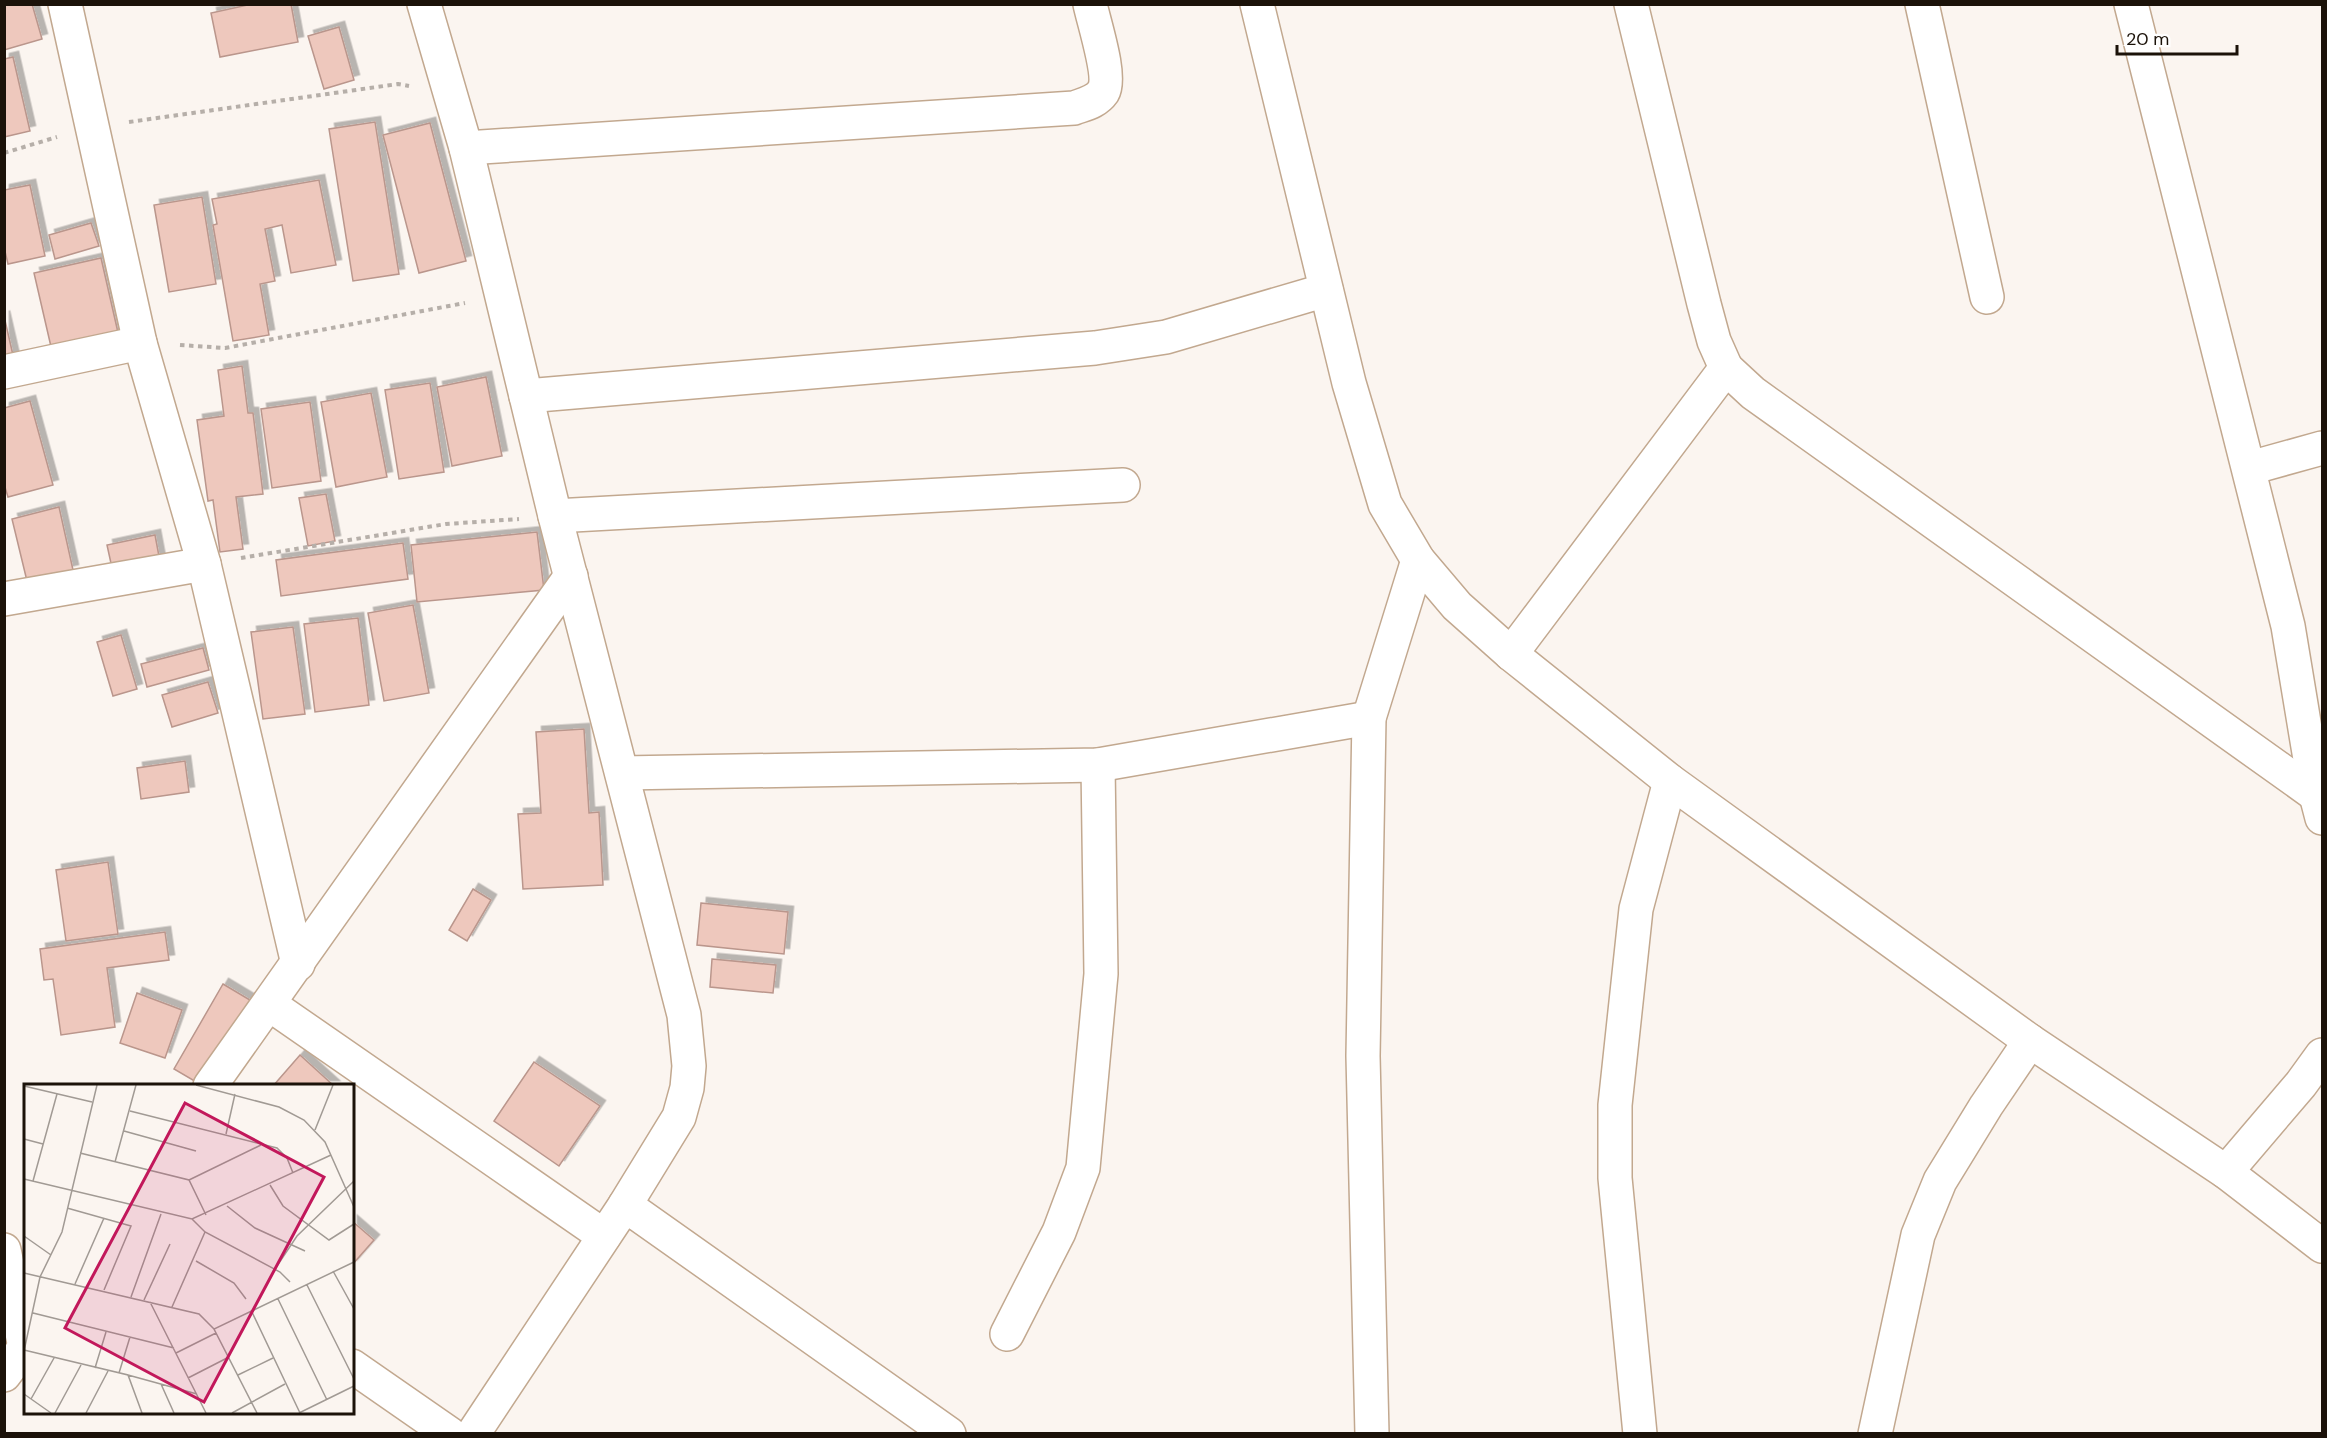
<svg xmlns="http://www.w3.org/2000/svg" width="2327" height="1438" font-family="'DM Sans',sans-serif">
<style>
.building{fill:#eec8bd;stroke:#ba968c;stroke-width:1.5;filter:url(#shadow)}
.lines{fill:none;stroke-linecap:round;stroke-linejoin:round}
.minor-casing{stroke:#c2a88f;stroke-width:36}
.path{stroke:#b6afa9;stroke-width:4;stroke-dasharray:4.5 4.5;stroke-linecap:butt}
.minor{stroke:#fff;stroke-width:33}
.inset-road{fill:none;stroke:#a19a94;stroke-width:1.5}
.view{fill:#c2185b;fill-opacity:0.15;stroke:#c2185b;stroke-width:3}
.inset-edge{fill:none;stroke:#1b1209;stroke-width:3}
</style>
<defs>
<filter id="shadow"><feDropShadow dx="5.5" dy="-5.5" stdDeviation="0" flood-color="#0004"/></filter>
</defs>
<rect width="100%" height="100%" fill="#fbf5f0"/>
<g class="building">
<path d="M4 4H32L42 39 4 50Z"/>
<path d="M252 4H291L298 42 220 57 211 13Z"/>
<path d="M339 27 354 80 324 89 308 36Z"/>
<path d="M13 57 30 131 4 137V59Z"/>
<path d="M375 122 399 274 353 281 329 129Z"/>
<path d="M430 123 466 261 419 273 383 135Z"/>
<path d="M319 180 336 265 291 273 282 225 265 229 275 281 260 284 269 335 233 341 213 225 217 224 212 199Z"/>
<path d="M30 185 45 256 8 264 4 247V190Z"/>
<path d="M202 197 216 284 169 292 154 205Z"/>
<path d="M91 223 99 246 55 259 49 235Z"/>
<path d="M101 258 119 337 52 351 34 273Z"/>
<path d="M4 316 15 364 4 366Z"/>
<path d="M242 366 248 413H253L263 494 236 497 243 549 220 552 213 500 208 501 197 420 224 416 218 370Z"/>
<path d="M486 377 502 456 452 466 437 387Z"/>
<path d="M430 383 444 472 399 479 385 390Z"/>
<path d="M371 393 387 477 336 487 321 402Z"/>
<path d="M30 401 53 485 8 497 4 484V408Z"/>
<path d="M310 402 321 481 272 488 261 409Z"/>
<path d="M326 494 335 541 308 546 299 498Z"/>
<path d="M59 507 73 570 27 581 12 519Z"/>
<path d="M537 532 544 590 417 602 411 545Z"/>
<path d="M155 535 161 567 114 577 107 545Z"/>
<path d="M403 543 408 579 281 596 276 560Z"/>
<path d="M413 605 429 693 384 701 368 613Z"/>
<path d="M358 618 369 705 315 712 304 624Z"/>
<path d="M293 627 305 714 263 719 251 632Z"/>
<path d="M121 635 137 689 113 696 97 642Z"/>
<path d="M203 648 209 670 147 687 141 664Z"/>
<path d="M208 682 218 713 172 727 162 695Z"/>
<path d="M584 729 589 813 599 812 603 885 523 889 518 814 541 813 536 732Z"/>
<path d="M185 761 189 792 141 799 137 768Z"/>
<path d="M108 862 118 934 66 941 56 870Z"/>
<path d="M473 889 491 900 467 941 449 930Z"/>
<path d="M701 903 788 912 784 954 697 945Z"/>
<path d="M165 932 169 960 107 968 115 1027 61 1035 53 979 44 980 40 949Z"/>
<path d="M712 959 776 965 773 993 710 987Z"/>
<path d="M223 984 255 1003 203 1086 174 1069Z"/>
<path d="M137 993 182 1010 165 1058 120 1043Z"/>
<path d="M300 1055 334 1086H273Z"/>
<path d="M534 1062 600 1106 559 1166 494 1121Z"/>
<path d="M352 1221 374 1240 352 1265Z"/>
</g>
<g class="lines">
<g class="minor-casing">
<g id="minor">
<path d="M65 4 140 343 204 564 298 964"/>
<path d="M424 4 466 148 555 516 684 1015 689 1066 687 1088 679 1117 625 1205"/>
<path d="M1257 4 1349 383 1385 504 1418 560 1457 606 1511 654 1670 781 2030 1041 2226 1172 2322 1246"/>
<path d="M1922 4 1987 297"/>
<path d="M2131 4 2288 626 2316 795 2322 818"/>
<path d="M466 148 1074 108C1085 104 1096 102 1103 92 1112 77 1094 23 1090 4"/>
<path d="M1726 368 1753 393 2316 795"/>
<path d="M4 372 140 343"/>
<path d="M526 396 1095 348 1166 337 1326 290"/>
<path d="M2250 468 2322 448"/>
<path d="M555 516 1123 485"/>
<path d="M4 599 204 564"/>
<path d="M1511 654 1726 368 1714 341 1704 304 1631 4"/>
<path d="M622 773 1098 765 1369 718"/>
<path d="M269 1004 604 1236"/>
<path d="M210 1086 571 576"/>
<path d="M2226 1172 2301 1084 2322 1055"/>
<path d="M4 1250 25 1347"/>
<path d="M1007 1334 1059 1232 1083 1168 1101 974 1098 765"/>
<path d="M352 1366 450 1434"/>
<path d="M4 1375 26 1346"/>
<path d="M473 1434 625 1205 949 1434"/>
<path d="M1372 1434 1363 1056 1369 718 1418 560"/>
<path d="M1640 1434 1615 1178V1105L1636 909 1670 781"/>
<path d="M1875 1434 1918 1235 1940 1181 1986 1106 2030 1041"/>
</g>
</g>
<g class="path">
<path d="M129 122 398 84 409 86"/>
<path d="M4 153 57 137"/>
<path d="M180 345 225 348 465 303"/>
<path d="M241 558 446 524 519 519"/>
</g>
<use href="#minor" class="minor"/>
</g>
<g transform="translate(24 1084)">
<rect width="330" height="330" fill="#fbf5f0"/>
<path class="inset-road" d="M172 1 255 23 280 36 301 58 330 123M0 2 68 18M106 27 253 64 263 74 269 89M291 46 309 1M100 47 172 67M202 50 211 10M0 55 19 60M56 69 165 96 182 131M91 78 112 1M0 95 168 135 307 71M165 96 237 61M9 97 33 10M246 101 259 122 305 156 330 140M203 122 231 144 281 167M43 124 107 142 80 206M168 135 181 148 256 188 266 198M0 152 27 171M172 177 210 199 222 215M251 185 273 152 330 97M309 187 330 225M0 189 175 230 190 245M51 200 80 134M283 201 330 295M107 213 137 130M254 215 303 316M120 216 146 160M126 218 182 329M148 223 181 148M227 226 276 329M9 229 150 264M0 266 104 291 118 329M0 267 16 193 38 148 73 1M152 269 192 249M71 284 82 248M95 289 106 253M104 291 173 310M214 291 249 274M164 294 205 273M137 300 150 329M0 310 27 329M7 315 30 274M31 329 57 281M62 329 84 287M208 329 261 300M233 329 190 245 330 178M275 329 330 302"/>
<path class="view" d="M161 19 300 93 180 318 41 244Z"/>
<rect width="330" height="330" class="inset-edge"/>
</g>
<rect width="2327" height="1438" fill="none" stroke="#1b1209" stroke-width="12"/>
<path d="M2117 45v9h120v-9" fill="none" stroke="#1b1209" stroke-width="3"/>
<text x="2126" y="45" font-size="18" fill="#1b1209" stroke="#ffffff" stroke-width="4.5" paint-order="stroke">20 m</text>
</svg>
